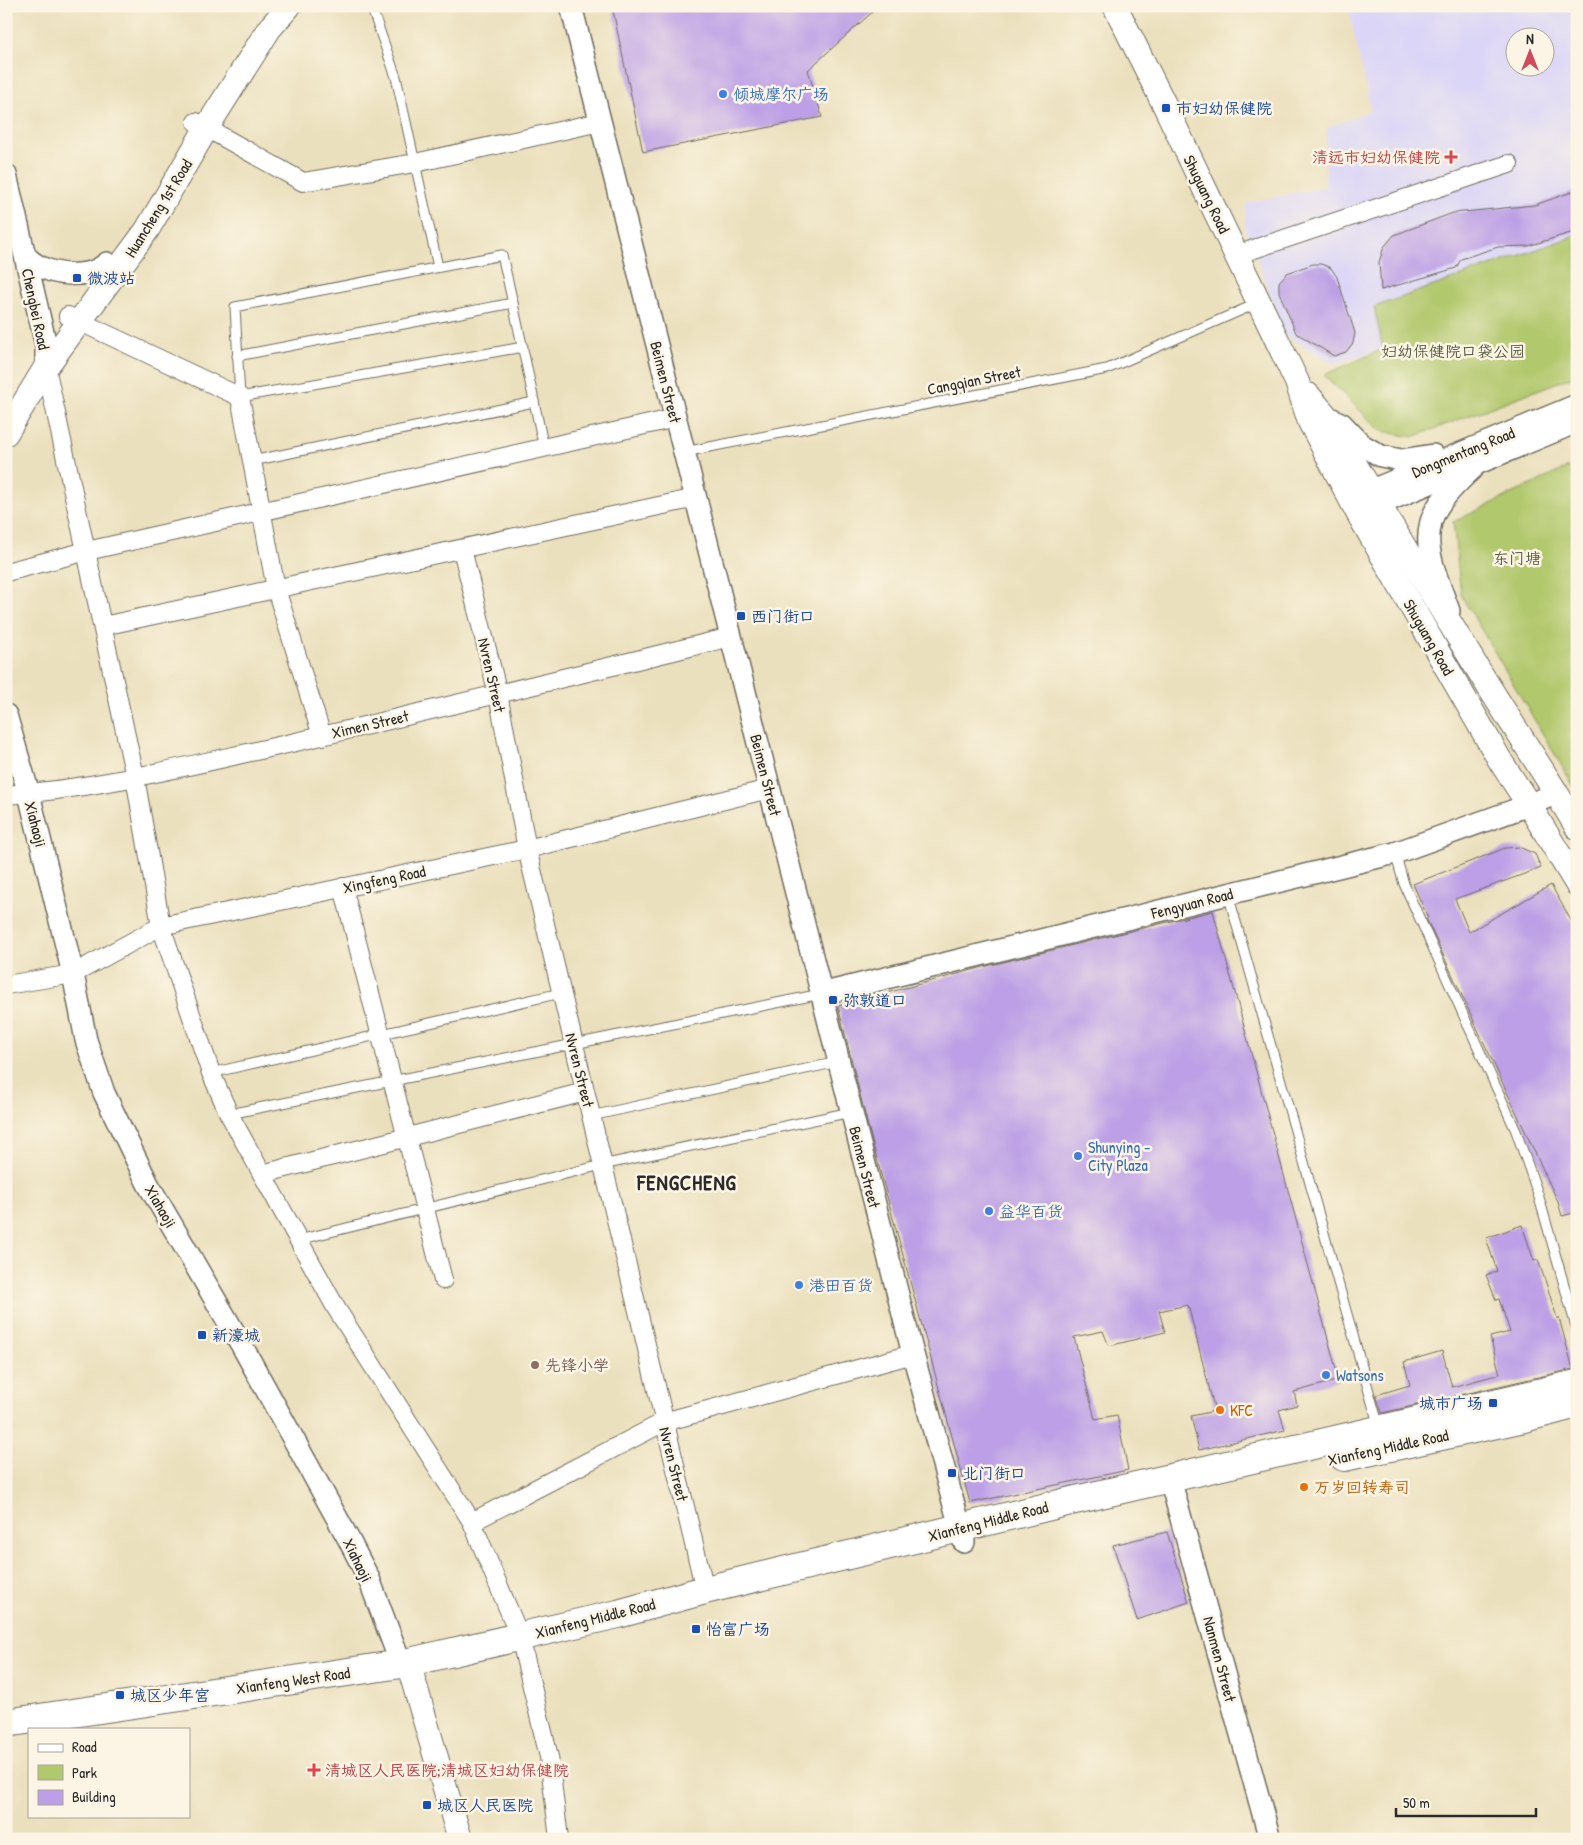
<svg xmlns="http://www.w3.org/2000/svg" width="1583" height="1845" font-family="'Patrick Hand','LXGW WenKai TC',sans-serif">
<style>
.built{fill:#dbd6f7;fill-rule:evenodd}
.green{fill:#b2c86d;stroke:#6e7a4c}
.building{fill:#bc9fe6}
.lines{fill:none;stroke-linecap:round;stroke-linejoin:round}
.service-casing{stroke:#6e6a5e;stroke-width:11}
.minor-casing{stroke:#6e6a5e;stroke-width:20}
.tertiary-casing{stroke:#6e6a5e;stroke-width:24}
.secondary-casing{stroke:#6e6a5e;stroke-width:26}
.primary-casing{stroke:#6e6a5e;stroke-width:30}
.service{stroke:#fff;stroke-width:9}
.minor{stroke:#fff;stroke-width:18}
.tertiary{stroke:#fff;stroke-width:21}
.secondary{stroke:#fff;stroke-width:24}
.primary{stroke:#fff;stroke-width:28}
.shop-dot{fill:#3f7fe0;stroke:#fcf5e5;stroke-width:2}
.transit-dot{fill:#1a4fb4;stroke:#fcf5e5;stroke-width:2}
.health-dot{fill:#e0444e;stroke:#fcf5e5;stroke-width:2}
.education-dot{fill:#8d6e63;stroke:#fcf5e5;stroke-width:2}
.food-dot{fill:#e8710a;stroke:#fcf5e5;stroke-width:2}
.labels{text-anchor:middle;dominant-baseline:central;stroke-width:5;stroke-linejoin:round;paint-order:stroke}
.shop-label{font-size:16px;fill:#366cbe;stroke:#fcf5e5;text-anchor:start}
.transit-label{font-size:16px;fill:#164399;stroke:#fcf5e5;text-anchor:start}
.health-label{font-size:16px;fill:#be3a42;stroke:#fcf5e5;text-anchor:end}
.street-label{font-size:16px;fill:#2b2b2b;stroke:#fcf5e5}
.park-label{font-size:16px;fill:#545a3f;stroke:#fcf5e5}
.education-label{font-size:16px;fill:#785e54;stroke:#fcf5e5;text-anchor:start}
.food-label{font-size:16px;fill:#c56008;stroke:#fcf5e5;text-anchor:start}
.district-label{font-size:21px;font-weight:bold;letter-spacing:1px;fill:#2b2b2b;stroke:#fcf5e5}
</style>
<rect width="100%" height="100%" fill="#fcf5e5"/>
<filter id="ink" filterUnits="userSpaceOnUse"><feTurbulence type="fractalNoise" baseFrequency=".02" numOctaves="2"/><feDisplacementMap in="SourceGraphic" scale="10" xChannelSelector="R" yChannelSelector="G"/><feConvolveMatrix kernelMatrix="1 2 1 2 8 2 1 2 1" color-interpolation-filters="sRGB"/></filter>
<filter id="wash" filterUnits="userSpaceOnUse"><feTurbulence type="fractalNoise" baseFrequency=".0096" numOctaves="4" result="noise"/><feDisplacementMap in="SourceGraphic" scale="20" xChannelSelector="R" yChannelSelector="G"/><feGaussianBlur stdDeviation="1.12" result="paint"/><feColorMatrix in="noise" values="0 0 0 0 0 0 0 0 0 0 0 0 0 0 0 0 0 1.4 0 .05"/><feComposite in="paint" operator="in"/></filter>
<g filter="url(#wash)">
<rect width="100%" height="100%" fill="#ebe0bd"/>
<path class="built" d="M1348 6H1577V241L1374 307 1383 349 1334 364 1285 335 1245 227 1246 203 1325 187 1327 128 1371 110ZM1516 38H1546V68H1516Z"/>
<g class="green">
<path d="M1577 235V375L1413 437 1381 431 1324 375 1383 349 1374 307Z"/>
<path d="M1577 463V792L1461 595 1453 522Z"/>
</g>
<g id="blocks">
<g class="building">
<path d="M612 6H879L808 70 822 117 643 152Z"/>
<path d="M1577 190V231L1528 246 1498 247 1461 259 1456 268 1381 290 1379 262 1384 247 1394 235 1453 213 1535 205Z"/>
<path d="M1313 264H1321L1331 268 1337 277 1355 333 1353 343 1346 352 1334 356 1296 333 1279 292V282L1287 273Z"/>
<path d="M1519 847 1535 854 1541 868 1455 899 1469 932 1551 885 1577 931V1212L1562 1216 1558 1202 1426 918H1428L1413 884 1505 848Z"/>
<path d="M1213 911 1339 1380 1294 1392 1297 1405 1279 1410 1285 1430 1199 1450 1191 1416 1215 1411 1188 1305 1159 1311 1165 1332 1109 1346 1103 1331 1074 1337 1095 1419 1117 1415 1128 1470 970 1503 868 1126 838 1006 991 965Z"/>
<path d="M1522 1225 1534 1261 1538 1260 1545 1280 1557 1318H1559L1573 1369 1382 1413 1376 1395 1410 1385 1404 1362 1442 1351 1452 1387 1500 1374 1490 1337 1510 1332 1499 1299 1496 1300 1486 1275 1497 1271 1486 1238Z"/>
<path d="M1167 1532 1189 1602 1137 1620 1113 1545Z"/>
</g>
</g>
</g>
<g filter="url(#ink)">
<use href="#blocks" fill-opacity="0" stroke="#6e6a5e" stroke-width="1"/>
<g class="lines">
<g class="service-casing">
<g id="service">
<path d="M371 6 396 77 438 267"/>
<path d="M523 347 240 397 235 307 502 255C517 319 530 383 544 448"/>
<path d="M237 356 513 303"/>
<path d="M684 452 1107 369 1258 303"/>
<path d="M252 461 534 402"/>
<path d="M1395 853 1404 884 1516 1131 1538 1194 1577 1330"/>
<path d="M1228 894 1379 1427"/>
<path d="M211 1073 561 993"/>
<path d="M229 1114 821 994"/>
<path d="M591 1116 838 1062"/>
<path d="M298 1240 602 1165 851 1112"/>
</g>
</g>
<g class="minor-casing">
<g id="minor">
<path d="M196 122 303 182 415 163 600 122"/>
<path d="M1236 255 1509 164"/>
<path d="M68 316 240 397 276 589 322 736"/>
<path d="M46 367 135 777 161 926 211 1073 229 1114 336 1308 472 1522 520 1637 549 1757 559 1839"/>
<path d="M462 549 498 694 527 849 705 1590"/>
<path d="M6 572 87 551 676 418"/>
<path d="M103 626 696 498"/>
<path d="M6 795C97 789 186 766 274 747 427 712 579 674 731 637"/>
<path d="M343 887 443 1280"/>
<path d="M6 985 73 974 161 926 527 849 769 789"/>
<path d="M262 1174 585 1092"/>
<path d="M472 1522 664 1422 913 1354"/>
</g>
</g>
<g class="tertiary-casing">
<g id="tertiary">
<path d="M571 6 913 1354 964 1542"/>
<path d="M6 175 46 345V367"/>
<path d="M25 255C38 271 66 277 86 273 94 272 101 268 107 263"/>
<path d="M1326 416 1342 424 1362 445 1381 456 1401 460 1433 455"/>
<path d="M1355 497 1577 405"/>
<path d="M1363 511 1577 422"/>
<path d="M1449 611C1438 579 1417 541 1437 508 1446 493 1460 480 1473 468"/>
<path d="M6 715 29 794 73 974 86 1040 104 1093 148 1184 241 1344 348 1538 369 1579 401 1664"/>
<path d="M821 994 1395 853 1529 805 1557 793"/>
<path d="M1170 1479 1270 1839"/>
</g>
</g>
<g class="secondary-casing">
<g id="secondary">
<path d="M1115 6 1166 108 1297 382 1310 422 1358 513 1501 762 1529 805 1577 884"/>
<path d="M1308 395 1326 416C1376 499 1425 583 1476 666 1509 720 1545 773 1577 827"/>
<path d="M6 433 46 367 147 230 207 127 269 29 289 6"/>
<path d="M412 1676 460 1839"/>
</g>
</g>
<g class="primary-casing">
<g id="primary">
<path d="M1344 1457 1524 1418 1577 1404"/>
<path d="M6 1723 401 1664 618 1614 705 1590 1071 1501 1577 1384"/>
</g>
</g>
<use href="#service" class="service"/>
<use href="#minor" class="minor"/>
<use href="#tertiary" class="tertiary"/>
<use href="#secondary" class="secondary"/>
<use href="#primary" class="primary"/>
</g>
</g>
<g class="shop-dot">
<circle cx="723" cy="94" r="5"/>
<circle cx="1078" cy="1156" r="5"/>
<circle cx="989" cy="1211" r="5"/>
<circle cx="799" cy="1285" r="5"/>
<circle cx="1326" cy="1375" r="5"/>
</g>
<g class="transit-dot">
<rect x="1161" y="103" width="10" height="10" rx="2.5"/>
<rect x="72" y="273" width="10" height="10" rx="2.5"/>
<rect x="736" y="611" width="10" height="10" rx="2.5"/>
<rect x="828" y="995" width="10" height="10" rx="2.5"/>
<rect x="197" y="1330" width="10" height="10" rx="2.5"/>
<rect x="1488" y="1398" width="10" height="10" rx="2.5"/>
<rect x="947" y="1468" width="10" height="10" rx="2.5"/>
<rect x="691" y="1624" width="10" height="10" rx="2.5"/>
<rect x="115" y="1690" width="10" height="10" rx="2.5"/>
<rect x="422" y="1800" width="10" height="10" rx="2.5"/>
</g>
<g class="health-dot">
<path d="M1448.5 149.5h5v5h5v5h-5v5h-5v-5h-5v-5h5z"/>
<path d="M311.5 1762.5h5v5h5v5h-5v5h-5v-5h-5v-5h5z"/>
</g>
<circle class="education-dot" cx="535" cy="1365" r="5"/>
<g class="food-dot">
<circle cx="1220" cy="1410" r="5"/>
<circle cx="1304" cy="1487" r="5"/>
</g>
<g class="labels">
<g class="shop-label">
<text x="733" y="94">倾城摩尔广场</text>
<text x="1088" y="1147">Shunying -<tspan x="1088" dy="18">City Plaza</tspan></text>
<text x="999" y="1211">益华百货</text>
<text x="809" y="1285">港田百货</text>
<text x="1336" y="1375">Watsons</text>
</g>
<g class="transit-label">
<text x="1176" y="108">市妇幼保健院</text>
<text x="87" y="278">微波站</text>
<text x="751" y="616">西门街口</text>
<text x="843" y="1000">弥敦道口</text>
<text x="212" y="1335">新濠城</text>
<text x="1483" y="1403" text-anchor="end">城市广场</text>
<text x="962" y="1473">北门街口</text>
<text x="706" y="1629">怡富广场</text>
<text x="130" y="1695">城区少年宫</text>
<text x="437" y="1805">城区人民医院</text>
</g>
<g class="health-label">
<text x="1440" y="157">清远市妇幼保健院</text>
<text x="325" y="1770" text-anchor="start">清城区人民医院;清城区妇幼保健院</text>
</g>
<g class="street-label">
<text transform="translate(1207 194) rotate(64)">Shuguang Road</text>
<text transform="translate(158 208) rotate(-58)">Huancheng 1st Road</text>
<text transform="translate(36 309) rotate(78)">Chengbei Road</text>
<text transform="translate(974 380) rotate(-11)">Cangqian Street</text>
<text transform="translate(666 382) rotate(76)">Beimen Street</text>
<text transform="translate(1463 452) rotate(-22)">Dongmentang Road</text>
<text transform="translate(1429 637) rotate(60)">Shuguang Road</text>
<text transform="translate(492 675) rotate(77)">Nvren Street</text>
<text transform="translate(370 724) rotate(-13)">Ximen Street</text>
<text transform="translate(766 775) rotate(76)">Beimen Street</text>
<text transform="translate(36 824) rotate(76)">Xiahaoji</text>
<text transform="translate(384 879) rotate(-12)">Xingfeng Road</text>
<text transform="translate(1192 903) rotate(-14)">Fengyuan Road</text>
<text transform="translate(580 1070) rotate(76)">Nvren Street</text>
<text transform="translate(865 1167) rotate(76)">Beimen Street</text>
<text transform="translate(161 1206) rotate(60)">Xiahaoji</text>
<text transform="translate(1388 1447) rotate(-12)">Xianfeng Middle Road</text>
<text transform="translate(674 1464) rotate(76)">Nvren Street</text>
<text transform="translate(988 1521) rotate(-14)">Xianfeng Middle Road</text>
<text transform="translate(358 1560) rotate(64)">Xiahaoji</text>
<text transform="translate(595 1618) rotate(-14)">Xianfeng Middle Road</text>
<text transform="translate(1220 1659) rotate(75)">Nanmen Street</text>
<text transform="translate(293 1680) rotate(-8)">Xianfeng West Road</text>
</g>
<g class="park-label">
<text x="1453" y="351">妇幼保健院口袋公园</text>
<text x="1517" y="558">东门塘</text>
</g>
<g class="education-label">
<text x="545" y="1365">先锋小学</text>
</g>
<g class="food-label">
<text x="1230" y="1410">KFC</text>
<text x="1314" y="1487">万岁回转寿司</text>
</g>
<g class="district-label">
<text x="687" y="1182">FENGCHENG</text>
</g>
</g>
<rect width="1583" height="1845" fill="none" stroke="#fcf5e5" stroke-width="25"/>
<rect x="28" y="1728" width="162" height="90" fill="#fcf5e5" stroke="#a8a49b"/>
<rect x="38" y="1744" width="25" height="8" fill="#ffffff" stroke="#a8a49b"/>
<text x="72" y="1752" font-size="15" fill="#2b2b2b">Road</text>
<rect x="38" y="1765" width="25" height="15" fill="#b2c86d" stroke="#a8a49b"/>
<text x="72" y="1778" font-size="15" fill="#2b2b2b">Park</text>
<rect x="38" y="1790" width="25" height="15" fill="#bc9fe6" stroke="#a8a49b"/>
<text x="72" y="1802" font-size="15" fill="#2b2b2b">Building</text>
<g transform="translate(1530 52)"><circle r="24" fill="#fcf5e5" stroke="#a8a49b"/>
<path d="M0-4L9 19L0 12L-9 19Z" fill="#d1495b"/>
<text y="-8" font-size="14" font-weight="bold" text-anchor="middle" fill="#2b2b2b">N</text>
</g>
<path d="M1396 1808v8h140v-8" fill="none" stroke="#2b2b2b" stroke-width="2.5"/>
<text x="1403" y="1808" font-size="15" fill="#2b2b2b" stroke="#fcf5e5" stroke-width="4" paint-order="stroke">50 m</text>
</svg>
